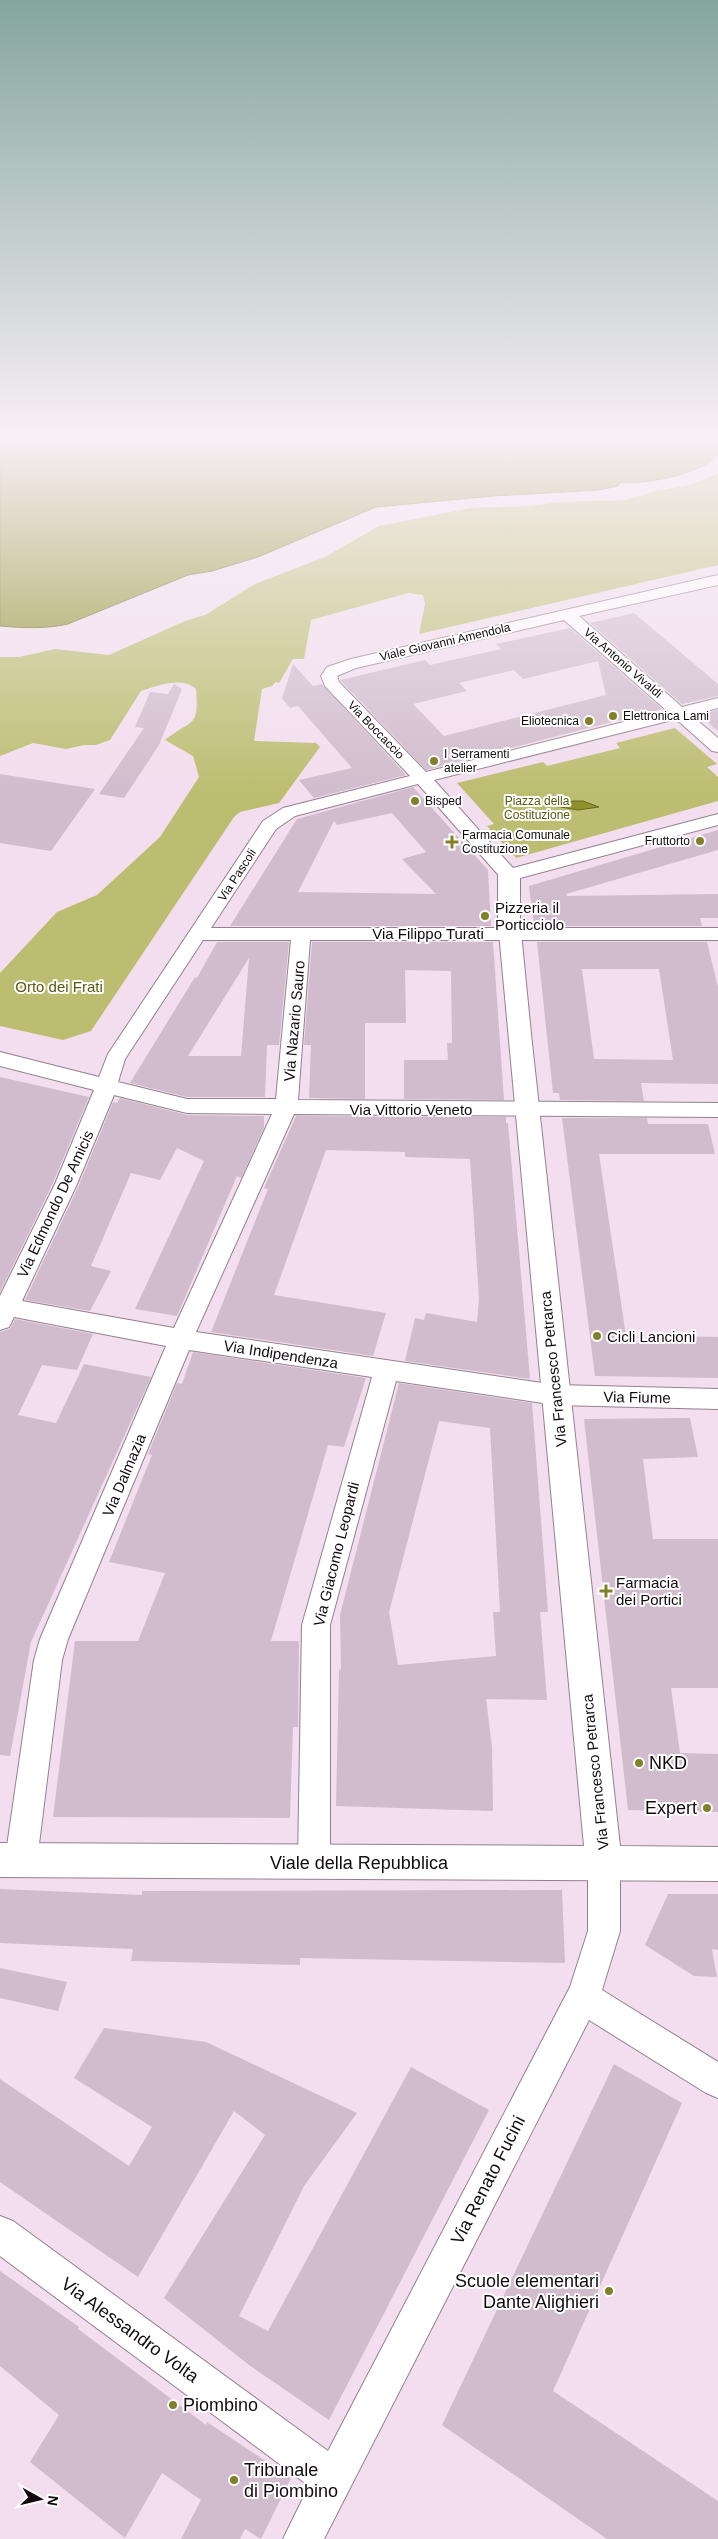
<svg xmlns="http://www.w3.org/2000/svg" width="718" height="2539" font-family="Arial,sans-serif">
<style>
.green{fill:#bcbd70}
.water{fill:#91902c;stroke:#6a6823}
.building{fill:#d0bccc;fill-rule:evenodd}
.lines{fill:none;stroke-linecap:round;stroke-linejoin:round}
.street-casing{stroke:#948190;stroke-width:2}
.secondary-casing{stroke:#948190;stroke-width:2}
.street{fill:#fff;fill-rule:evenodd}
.secondary{fill:#fff;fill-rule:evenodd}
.poi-dot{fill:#82812a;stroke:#fff;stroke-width:2}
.labels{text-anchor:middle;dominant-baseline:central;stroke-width:4;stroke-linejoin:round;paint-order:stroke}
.far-street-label{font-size:12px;fill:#100a0f;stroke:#fff}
.far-poi-label{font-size:12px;fill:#100a0f;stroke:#fff;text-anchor:start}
.far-park-label{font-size:12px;fill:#595910;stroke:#fff}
.poi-label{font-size:15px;fill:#100a0f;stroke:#fff;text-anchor:start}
.street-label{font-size:15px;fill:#100a0f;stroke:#fff}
.park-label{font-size:15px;fill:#595910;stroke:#fff}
.near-poi-label{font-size:18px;fill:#100a0f;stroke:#fff;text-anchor:start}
.near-street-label{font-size:18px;fill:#100a0f;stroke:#fff}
</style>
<rect width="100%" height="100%" fill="#f2deee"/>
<g class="green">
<path d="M718 474V565L419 634 425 604 423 595 408 593 311 620 304 659H293L279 683 276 682 272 686 262 689 254 741 316 743 320 747 279 803 240 812 234 817 91 1031 63 1040 0 1026V973L57 912 97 895 160 837 199 777 193 756 165 740C193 718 199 729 196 689 182 676 157 686 141 691L110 740 96 745H84L66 749 33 743 0 756V657H19L55 649 109 655 185 621 205 615 255 584 325 557 379 526 471 508 528 506 562 502 626 500 656 491 685 486Z"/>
<path d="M675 728 717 764 707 767 718 777V801L516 858 487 826 494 824 457 783 543 762 547 766 620 748 616 743Z"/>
</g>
<g class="water">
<path d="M0 439H718C718 443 718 452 717 455 703 474 644 485 621 482L618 486 599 490 493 496 376 507 258 557 212 571 188 575 68 624C46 629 23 628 0 626Z"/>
<path d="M573 801H583L599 807 578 810 555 806Z"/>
</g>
<g class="building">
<path d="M634 613 718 684V696L682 704 590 623Z"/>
<path d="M570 628 662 709 426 770 340 680 425 660 430 665 501 649 496 644ZM598 661 606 695 444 736 413 704 467 691 459 683 514 670 523 679Z"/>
<path d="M293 664 313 686 322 684 406 775 314 798 299 780 352 768 298 706 290 708 282 698Z"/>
<path d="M174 684 182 689 159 745 124 798 99 794 144 728 135 727 150 692 168 694Z"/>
<path d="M718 710V731L699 715Z"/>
<path d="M0 774 95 789 51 851 0 843Z"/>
<path d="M413 787 488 870 491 926H230L297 819ZM392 813 426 852 402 859 436 894 298 892 334 821 337 825Z"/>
<path d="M718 830V850L566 894 567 896 718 894V918H700L702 926H534L529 886Z"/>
<path d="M217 942H289L279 1045H267L265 1097H187L130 1083 195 977 197 978ZM249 958 241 1056H188Z"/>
<path d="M312 942H493L504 1100 404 1099V1060H448L447 1043H452L451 971 405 970 406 1023H365V1099L309 1098 311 1045H304Z"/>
<path d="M537 942H707L718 987V1084L641 1083 644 1101 560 1100 559 1093H553ZM582 969H659L673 1060 594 1059Z"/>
<path d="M0 1077 89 1097 53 1183 0 1292Z"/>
<path d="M120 1098 187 1115 264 1116V1128L241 1178 237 1176 177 1316 135 1309 204 1161 177 1148 160 1180 131 1173 91 1266 111 1271 90 1311 25 1300 79 1185 113 1102 117 1103Z"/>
<path d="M296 1116 506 1117V1123H508L530 1379 405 1361 415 1318 424 1320 426 1313 477 1322 479 1299 470 1159 405 1157V1152L326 1150 274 1295 386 1313 373 1356 211 1332 268 1189 264 1188Z"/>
<path d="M562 1118H647L648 1124H708L715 1154H599L627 1343 667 1342 666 1336 718 1337V1378L595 1376Z"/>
<path d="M15 1319 93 1334 77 1370 42 1365 18 1415 56 1423 84 1364 151 1377 31 1642 10 1756 0 1755V1332L10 1329Z"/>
<path d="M193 1352 366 1378 344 1447 328 1445 271 1641H299L298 1727H293L290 1818 53 1817 75 1641H138L165 1573 109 1562 152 1455 148 1454 177 1383 182 1384Z"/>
<path d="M399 1383 532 1403 548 1612H540L547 1700 486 1699 492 1747 493 1811 336 1806 339 1670 341 1669 340 1615ZM439 1421 490 1428 500 1612H493L496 1656 398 1665 389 1612Z"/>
<path d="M690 1418 698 1457 643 1459 653 1539H718V1688H671L680 1753 718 1754V1812L628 1810 584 1419Z"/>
<path d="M0 1889 142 1895V1891L562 1890 565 1963 300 1958V1965L131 1961 133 1949 0 1943Z"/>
<path d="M668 1894H718V1950L712 1949 717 1977 694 1976 645 1945Z"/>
<path d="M0 1968 67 1982 58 2011 0 1998Z"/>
<path d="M104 2028 206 2042 357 2113 304 2186 239 2316 268 2331 411 2067 489 2110 329 2420 249 2365 164 2298 265 2135 234 2111 138 2277 0 2182V2079L129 2166 152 2127 74 2078Z"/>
<path d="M614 2064 682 2103 553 2391 718 2501V2539H607L442 2425Z"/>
<path d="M0 2271 79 2327 78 2329 206 2425 207 2422 291 2478 261 2539 245 2529 240 2539H181L201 2500 162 2473 125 2538 30 2462 59 2415 0 2366Z"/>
</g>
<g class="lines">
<g class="street-casing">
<g id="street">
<path d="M718 575V585L579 616 682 707 718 698V708L691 715 718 738V752L712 751 676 719 434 780 513 868 718 814V825L509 881 502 879 418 784 295 816 276 829 211 928H718V940H310L298 1100 718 1103V1117L294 1114 196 1332 556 1385 718 1389V1409L556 1405 396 1381 330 1625V1863L325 1874 314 1878 303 1874 298 1863 302 1625 372 1377 189 1350 68 1639 62 1660 37 1860 32 1871 21 1875 10 1871 5 1860 34 1660 40 1639 166 1346 14 1317 9 1327 0 1330V1296L55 1184 94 1090 0 1066V1052L99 1077 108 1054 263 821 283 808 410 776 325 686 321 676 327 667 351 659ZM564 620 667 711 426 772 339 682 337 676 356 668ZM203 940H291L276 1099H187L118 1082 125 1059ZM114 1095 187 1113 272 1114 174 1328 22 1301 77 1184Z"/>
<path d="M604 1848 615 1852 620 1863V1931L602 1990 718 2062V2098L706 2093 589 2020 324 2539H283L309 2486 0 2256V2216L13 2221 328 2451 570 1987 588 1931V1863L593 1852Z"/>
</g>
</g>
<g class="secondary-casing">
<path id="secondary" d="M509 868 517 870 520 875V922L531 1034 620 1846 718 1847V1881L0 1877V1843L584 1846 498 922V875L501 870Z"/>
</g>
<use href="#street" class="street"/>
<use href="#secondary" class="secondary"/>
</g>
<linearGradient id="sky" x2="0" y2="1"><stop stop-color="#85a69d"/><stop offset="0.55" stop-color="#f9f0f7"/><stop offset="1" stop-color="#f9f0f7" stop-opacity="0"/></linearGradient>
<rect width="718" height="795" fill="url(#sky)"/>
<g class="poi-dot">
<circle cx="613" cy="716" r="5"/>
<circle cx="589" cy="721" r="5"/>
<circle cx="434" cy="761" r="5"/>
<circle cx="415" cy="801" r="5"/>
<circle cx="700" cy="841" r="5"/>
<path d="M449.5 834.5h5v5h5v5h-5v5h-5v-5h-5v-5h5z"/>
<circle cx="485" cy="916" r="5"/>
<circle cx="597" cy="1336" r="5"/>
<path d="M603.5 1583.5h5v5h5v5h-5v5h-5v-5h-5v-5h5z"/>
<circle cx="639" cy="1763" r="5"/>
<circle cx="707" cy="1808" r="5"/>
<circle cx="609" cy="2291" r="5"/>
<circle cx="173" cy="2405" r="5"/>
<circle cx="234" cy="2480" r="5"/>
</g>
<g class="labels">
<g class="far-street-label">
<text transform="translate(445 642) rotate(-13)">Viale Giovanni Amendola</text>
<text transform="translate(623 663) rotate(41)">Via Antonio Vivaldi</text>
<text transform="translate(376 730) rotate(46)">Via Boccaccio</text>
<text transform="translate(237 875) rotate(-57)">Via Pascoli</text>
</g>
<g class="far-poi-label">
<text x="623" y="716">Elettronica Lami</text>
<text x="579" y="721" text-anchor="end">Eliotecnica</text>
<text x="444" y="754">I Serramenti<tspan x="444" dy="14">atelier</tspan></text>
<text x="425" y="801">Bisped</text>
<text x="462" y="835">Farmacia Comunale<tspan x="462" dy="14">Costituzione</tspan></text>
<text x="690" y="841" text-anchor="end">Fruttorto</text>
</g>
<g class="far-park-label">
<text x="537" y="801">Piazza della<tspan x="537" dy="14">Costituzione</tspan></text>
</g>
<g class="poi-label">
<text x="495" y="907">Pizzeria il<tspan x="495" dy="17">Porticciolo</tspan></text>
<text x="607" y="1336">Cicli Lancioni</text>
<text x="616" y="1582">Farmacia<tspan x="616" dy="17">dei Portici</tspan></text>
</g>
<g class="street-label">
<text x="428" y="933">Via Filippo Turati</text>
<text transform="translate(294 1021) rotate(-85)">Via Nazario Sauro</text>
<text x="411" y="1109">Via Vittorio Veneto</text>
<text transform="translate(55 1204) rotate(-65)">Via Edmondo De Amicis</text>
<text transform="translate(281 1354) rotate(9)">Via Indipendenza</text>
<text transform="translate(553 1369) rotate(-96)">Via Francesco Petrarca</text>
<text transform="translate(637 1397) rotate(1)">Via Fiume</text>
<text transform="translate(124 1475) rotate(-67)">Via Dalmazia</text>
<text transform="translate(336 1554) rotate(-76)">Via Giacomo Leopardi</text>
<text transform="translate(595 1772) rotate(-96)">Via Francesco Petrarca</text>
</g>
<g class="park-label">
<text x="59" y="986">Orto dei Frati</text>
</g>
<g class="near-poi-label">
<text x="649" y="1763">NKD</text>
<text x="697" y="1808" text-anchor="end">Expert</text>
<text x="599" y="2281" text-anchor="end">Scuole elementari<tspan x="599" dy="21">Dante Alighieri</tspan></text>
<text x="183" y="2405">Piombino</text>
<text x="244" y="2470">Tribunale<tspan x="244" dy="21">di Piombino</tspan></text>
</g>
<g class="near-street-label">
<text x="359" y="1863">Viale della Repubblica</text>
<text transform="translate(488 2180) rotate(-63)">Via Renato Fucini</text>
<text transform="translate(130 2330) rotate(36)">Via Alessandro Volta</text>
</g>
</g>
<g transform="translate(40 2499) rotate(98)" stroke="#ffffff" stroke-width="4" paint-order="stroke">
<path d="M0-4L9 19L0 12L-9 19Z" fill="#100a0f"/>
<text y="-8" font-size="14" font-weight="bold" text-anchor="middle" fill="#100a0f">N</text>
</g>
</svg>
